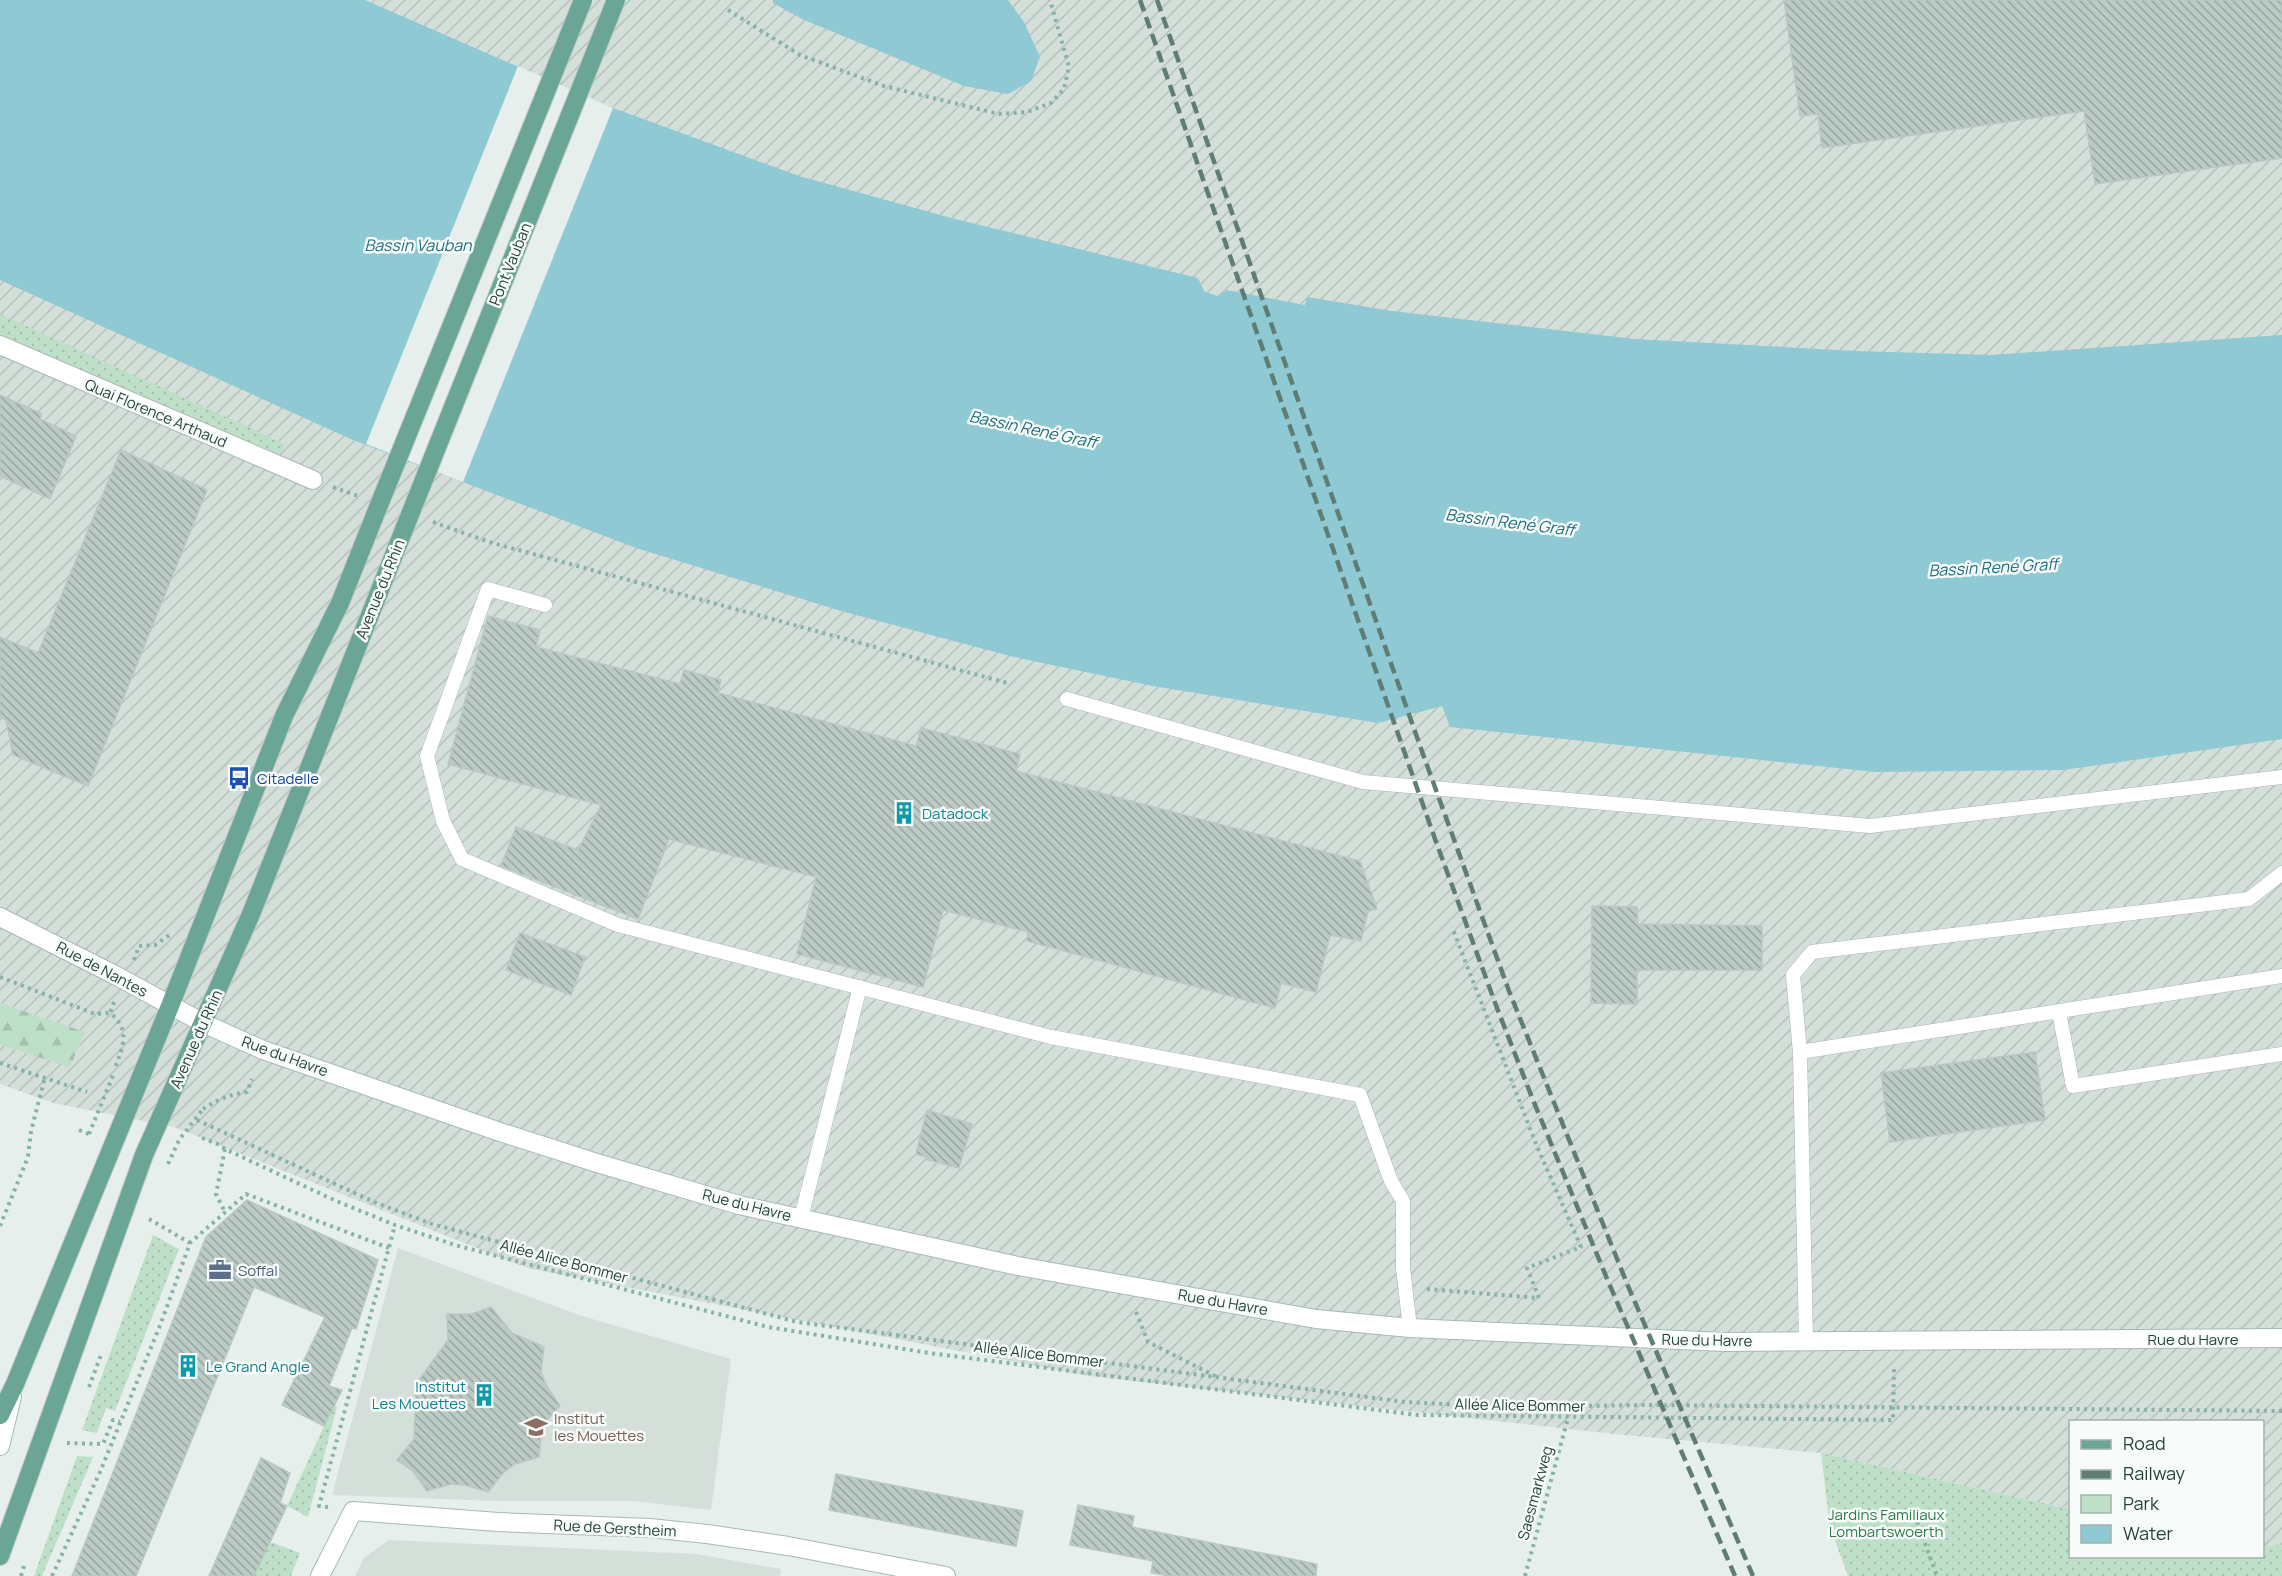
<svg xmlns="http://www.w3.org/2000/svg" width="2282" height="1576" font-family="Manrope,sans-serif">
<style>
.built{fill:#d4dfda}
.industrial{fill:url(#industrial-furrows)}
.green{fill:url(#green-dots)}
.forest{fill:url(#forest-firs)}
.water{fill:#8ec9d4}
.pier{fill:#e6efeb}
.building{fill:url(#building-back-hatch);stroke:#b8c9c2;stroke-width:1.5}
.lines{fill:none;stroke-linecap:round;stroke-linejoin:round}
.service-casing{stroke:#a8b8b2;stroke-width:15}
.pedestrian-casing{stroke:#a8b8b2;stroke-width:20}
.minor-casing{stroke:#a8b8b2;stroke-width:20}
.secondary-casing{stroke:#a4bbb3;stroke-width:20}
.primary-casing{stroke:#c2cac8;stroke-width:20}
.path{stroke:#86b3a5;stroke-width:4;stroke-dasharray:3 4.5;stroke-linecap:butt}
.service{stroke:#fff;stroke-width:14}
.pedestrian{stroke:#fff;stroke-width:18}
.minor{stroke:#fff;stroke-width:18}
.secondary{stroke:#fff;stroke-width:18}
.primary{stroke:#6aa596;stroke-width:18}
.rail{stroke:#5f7d75;stroke-width:4.5;stroke-dasharray:12 6;stroke-linecap:butt}
.primary-bridge-casing{stroke:#c2cac8;stroke-width:20;stroke-linecap:butt}
.path-bridge{stroke:#86b3a5;stroke-width:4;stroke-dasharray:3 4.5;stroke-linecap:butt}
.primary-bridge{stroke:#6aa596;stroke-width:18}
.labels{text-anchor:middle;dominant-baseline:central;stroke-width:5;stroke-linejoin:round;paint-order:stroke}
.street-label{font-size:15px;fill:#24423a;stroke:#f7fbf9}
.transit-label{font-size:15px;fill:#164399;stroke:#f7fbf9;text-anchor:start}
.culture-label{font-size:15px;fill:#0d838f;stroke:#f7fbf9;text-anchor:start}
.service-label{font-size:15px;fill:#4e5e75;stroke:#f7fbf9;text-anchor:start}
.education-label{font-size:15px;fill:#785e54;stroke:#f7fbf9;text-anchor:start}
.park-label{font-size:15px;fill:#2d7a4b;stroke:#f7fbf9}
.water-label{font-size:16px;font-style:italic;fill:#1c6f80;stroke:#f7fbf9}
</style>
<defs>
<pattern id="industrial-furrows" width="10" height="10" patternUnits="userSpaceOnUse" patternTransform="scale(1.5)"><rect width="10" height="10" fill="#d4dfda"/><path d="M-1 1l2-2M0 10L10 0M9 11l2-2" fill="none" stroke="#b6c1bc"/></pattern>
<pattern id="green-dots" width="8" height="8" patternUnits="userSpaceOnUse" patternTransform="scale(1.5)"><rect width="8" height="8" fill="#bfe0c8"/><path d="M2 2h.1M6 6h.1" fill="none" stroke="#a4c1ad" stroke-width="1.8" stroke-linecap="round"/></pattern>
<pattern id="forest-firs" width="22" height="20" patternUnits="userSpaceOnUse" patternTransform="scale(1.5)"><rect width="22" height="20" fill="#bfe0c8"/><path d="M5 1l3.5 6h-7zM16 11l3.5 6h-7z" fill="#a4c1ad"/></pattern>
<pattern id="building-back-hatch" width="6" height="6" patternUnits="userSpaceOnUse" patternTransform="scale(1.5)"><rect width="6" height="6" fill="#bbcac4"/><path d="M-1 5l2 2M0 0l6 6M5-1l2 2" fill="none" stroke="#98a6a0"/></pattern>
</defs>
<rect width="100%" height="100%" fill="#e6efeb"/>
<g class="built">
<path d="M398 1248 582 1316 731 1359 711 1510 634 1501H497L332 1495Z"/>
<path d="M389 1540 696 1554 781 1569 780 1576H355L364 1558Z"/>
</g>
<path class="industrial" d="M0 0H2282V1545L2263 1546 2262 1422H2070V1509L1821 1453 1614 1434 1089 1376 527 1268 174 1127 53 1103 0 1084Z"/>
<g class="green">
<path d="M0 314 285 444 277 461 0 338Z"/>
<path d="M153 1235 179 1249 115 1411 106 1408 97 1433 82 1430Z"/>
<path d="M334 1405 337 1407 308 1517 287 1506Z"/>
<path d="M1821 1453 2070 1509V1556H2262L2263 1546 2282 1545V1576H1848L1830 1527Z"/>
<path d="M77 1456 93 1457 42 1576H34Z"/>
<path d="M271 1542 300 1553 291 1576H254Z"/>
</g>
<path class="forest" d="M0 1003 85 1032 70 1067 0 1045Z"/>
<g class="water">
<path d="M0 0H365L613 108 799 176 955 219 1198 278 1204 291 1217 296 1227 290 1305 305 1307 297 1392 311 1635 339 1856 351 1991 355 2282 335V739L2063 770 1875 772 1450 727 1442 706 1378 723 1153 686 1014 657 841 611 636 548 353 440 0 280Z"/>
<path d="M773 0H1008L1024 22 1040 57 1031 81 1008 94 964 86 802 19 773 3Z"/>
</g>
<path class="pier" d="M518 66 613 108 463 482 366 444Z"/>
<g class="building">
<path d="M1784 0H2282V158L2095 184 2084 111 1822 148 1818 114 1800 116Z"/>
<path d="M0 395 42 414 40 419 76 436 50 499 0 476Z"/>
<path d="M121 450 207 490 88 786 13 755 6 720 0 717V637L38 653Z"/>
<path d="M488 616 540 630 536 647 680 684 684 670 721 680 718 693 916 746 921 728 1020 754 1016 771 1360 861 1377 909 1368 911 1361 941 1330 935 1316 992 1281 983 1275 1008 1027 941 1028 932 943 910 923 987 797 954 816 877 669 839 638 919 501 866 516 827 578 850 601 805 448 764Z"/>
<path d="M1592 906 1637 907 1638 924 1762 926V970H1637V1004L1591 1003Z"/>
<path d="M520 933 585 957 571 995 506 970Z"/>
<path d="M2035 1052 2045 1120 1890 1142 1881 1073Z"/>
<path d="M927 1110 972 1124 959 1168 925 1159 926 1157 916 1154Z"/>
<path d="M247 1200 378 1260 356 1329 352 1328 329 1386 342 1390 324 1426 282 1405 325 1317 254 1287 136 1576H72L206 1237Z"/>
<path d="M491 1307 512 1333 544 1347 541 1372 546 1385 560 1406 542 1425 539 1457 515 1464 504 1472 488 1492 465 1485 451 1484 427 1491 413 1471 397 1460 414 1439 416 1384 448 1340 447 1314H472Z"/>
<path d="M261 1458 290 1473 280 1503 287 1506 254 1576H209Z"/>
<path d="M836 1474 1023 1511 1016 1546 829 1510Z"/>
<path d="M1078 1505 1134 1516 1132 1527 1317 1564 1316 1576H1170L1151 1573 1153 1561 1070 1545Z"/>
</g>
<g class="lines">
<g class="service-casing">
<g id="service">
<path d="M545 605 488 589 427 756 443 821 462 859 618 925 1051 1037 1360 1095 1391 1181 1403 1201V1268L1410 1328"/>
<path d="M1067 699 1363 782 1870 826 2282 777"/>
<path d="M2282 873 2249 899 1812 952 1793 975 1800 1052 2282 976"/>
<path d="M2059 1012 2073 1086 2282 1054"/>
<path d="M1800 1052 1806 1341"/>
<path d="M801 1218 860 987"/>
</g>
</g>
<g class="pedestrian-casing">
<path id="pedestrian" d="M0 345 313 480"/>
</g>
<g class="minor-casing">
<g id="minor">
<path d="M0 917 113 974 203 1023"/>
<path d="M320 1576 353 1511 498 1522 650 1528 707 1534 788 1546 946 1576"/>
</g>
</g>
<g class="secondary-casing">
<g id="secondary">
<path d="M203 1023 263 1050 500 1132 597 1163 739 1205 1018 1266 1316 1319 1410 1328 1724 1342 2282 1338"/>
<path d="M0 1446 12 1397"/>
</g>
</g>
<g class="primary-casing">
<g id="primary">
<path d="M0 1415 15 1384 170 1006 284 716 340 603 375 515"/>
<path d="M0 1556 144 1155 251 914 405 527"/>
</g>
</g>
<g class="path">
<path d="M728 10 800 55 884 86 999 114 1027 112 1051 103 1064 89 1069 67 1050 0"/>
<path d="M333 487 358 496"/>
<path d="M433 522 489 542 1011 684"/>
<path d="M134 960 139 946 155 945 171 934"/>
<path d="M0 977 95 1014 110 1013"/>
<path d="M114 1002 110 1013C131 1030 123 1046 115 1068"/>
<path d="M0 1063 87 1092"/>
<path d="M203 1109C217 1100 230 1094 247 1092L252 1079"/>
<path d="M197 1120 374 1202 432 1224 797 1322 1405 1402 1501 1407 1647 1405 2282 1411"/>
<path d="M79 1130 89 1134 88 1137"/>
<path d="M202 1138 220 1145 225 1149 334 1200 395 1225 455 1245 768 1327 929 1353 1417 1415 1893 1420 1894 1366"/>
<path d="M225 1149 216 1194 225 1212"/>
<path d="M149 1219 190 1243"/>
<path d="M0 1226 28 1157 31 1131 45 1077"/>
<path d="M1427 1289 1539 1298 1527 1268 1581 1247 1536 1144 1452 927"/>
<path d="M1136 1312 1148 1342 1217 1377"/>
<path d="M89 1387 101 1355"/>
<path d="M67 1443 103 1444 113 1420 120 1422"/>
<path d="M328 1507 319 1506 395 1225"/>
<path d="M1917 1522 1937 1576"/>
<path d="M21 1576 24 1566"/>
<path d="M52 1576 100 1472 161 1323 190 1243 246 1194 389 1248"/>
<path d="M1525 1576 1568 1418"/>
</g>
<use href="#service" class="service"/>
<use href="#pedestrian" class="pedestrian"/>
<use href="#minor" class="minor"/>
<use href="#secondary" class="secondary"/>
<use href="#primary" class="primary"/>
<g class="rail">
<path d="M1140 0 1435 839 1497 1008 1533 1100 1608 1281 1735 1576"/>
<path d="M1157 0 1424 757 1509 991 1628 1286 1753 1576"/>
</g>
<g class="primary-bridge-casing">
<g id="primary-bridge">
<path d="M375 515 583 0"/>
<path d="M405 527 616 0"/>
</g>
</g>
<g class="path-bridge">
<path d="M89 1134 114 1073"/>
<path d="M168 1164 179 1140 203 1109"/>
</g>
<use href="#primary-bridge" class="primary-bridge"/>
</g>
<defs>
<g id="bus-bare" transform="scale(1.8)"><path d="M-5-6H5V4H4V6H2V4H-2V6H-4V4H-5ZM-3.5-4V0h7V-4ZM-3.5 1.2v1.5H-2V1.2ZM2 1.2v1.5H3.5V1.2Z" fill="#1a4fb4" stroke="#f7fbf9" stroke-width="2.5" paint-order="stroke"/></g>
<g id="building-bare" transform="scale(1.8)"><path d="M-4-6H4V6H1V3H-1V6H-4ZM-2.5-4.3h1.7v1.8h-1.7ZM.8-4.3h1.7v1.8H.8ZM-2.5-1h1.7V.8h-1.7ZM.8-1h1.7V.8H.8Z" fill="#0f9aa8" stroke="#f7fbf9" stroke-width="2.5" paint-order="stroke"/></g>
<g id="office-bare" transform="scale(1.8)"><path d="M-6-3h4V-5.5h4V-3h4V5H-6ZM-1-4.5V-3h2v-1.5ZM-6 0V1H6V0Z" fill="#5c6f8a" stroke="#f7fbf9" stroke-width="2.5" paint-order="stroke"/></g>
<g id="school-bare" transform="scale(1.8)"><path d="M0-5L7-2L0 1L-7-2ZM-4 1L0 2.5L4 1V4Q0 6-4 4Z" fill="#8d6e63" stroke="#f7fbf9" stroke-width="2.5" paint-order="stroke"/></g>
</defs>
<g fill-rule="evenodd">
<use href="#bus-bare" x="239" y="778"/>
<use href="#building-bare" x="904" y="813"/>
<use href="#office-bare" x="220" y="1270"/>
<use href="#building-bare" x="188" y="1366"/>
<use href="#building-bare" x="484" y="1395"/>
<use href="#school-bare" x="536" y="1427"/>
</g>
<g class="labels">
<g class="street-label">
<text transform="translate(510 264) rotate(-68)">Pont Vauban</text>
<text transform="translate(156 413) rotate(23)">Quai Florence Arthaud</text>
<text transform="translate(380 589) rotate(-68)">Avenue du Rhin</text>
<text transform="translate(102 969) rotate(28)">Rue de Nantes</text>
<text transform="translate(196 1039) rotate(-66)">Avenue du Rhin</text>
<text transform="translate(285 1056) rotate(20)">Rue du Havre</text>
<text transform="translate(747 1205) rotate(14)">Rue du Havre</text>
<text transform="translate(564 1261) rotate(15)">Allée Alice Bommer</text>
<text transform="translate(1223 1302) rotate(10)">Rue du Havre</text>
<text x="2193" y="1339">Rue du Havre</text>
<text transform="translate(1707 1340) rotate(1)">Rue du Havre</text>
<text transform="translate(1039 1354) rotate(7)">Allée Alice Bommer</text>
<text transform="translate(1520 1405) rotate(1)">Allée Alice Bommer</text>
<text transform="translate(1535 1493) rotate(-75)">Saesmarkweg</text>
<text transform="translate(615 1528) rotate(3)">Rue de Gerstheim</text>
</g>
<g class="transit-label">
<text x="257" y="778">Citadelle</text>
</g>
<g class="culture-label">
<text x="922" y="813">Datadock</text>
<text x="206" y="1366">Le Grand Angle</text>
<text x="466" y="1386" text-anchor="end">Institut<tspan x="466" dy="17">Les Mouettes</tspan></text>
</g>
<g class="service-label">
<text x="238" y="1270">Soffal</text>
</g>
<g class="education-label">
<text x="554" y="1418">Institut<tspan x="554" dy="17">les Mouettes</tspan></text>
</g>
<g class="park-label">
<text x="1886" y="1514">Jardins Familiaux<tspan x="1886" dy="17">Lombartswoerth</tspan></text>
</g>
<g class="water-label">
<text x="418" y="245">Bassin Vauban</text>
<text transform="translate(1033 429) rotate(12)">Bassin René Graff</text>
<text transform="translate(1510 522) rotate(7)">Bassin René Graff</text>
<text transform="translate(1993 567) rotate(-3)">Bassin René Graff</text>
</g>
</g>
<rect x="2069" y="1420" width="195" height="138" fill="#f7fbf9" stroke="#a3b1ad" stroke-width="1.5"/>
<rect x="2081" y="1440" width="30" height="9" fill="#6aa596" stroke="#a3b1ad" stroke-width="1.5"/>
<text x="2123" y="1450" font-size="18" fill="#24423a">Road</text>
<rect x="2081" y="1470" width="30" height="9" fill="#5f7d75" stroke="#a3b1ad" stroke-width="1.5"/>
<text x="2123" y="1480" font-size="18" fill="#24423a">Railway</text>
<rect x="2081" y="1495" width="30" height="18" fill="#bfe0c8" stroke="#a3b1ad" stroke-width="1.5"/>
<text x="2123" y="1510" font-size="18" fill="#24423a">Park</text>
<rect x="2081" y="1525" width="30" height="18" fill="#8ec9d4" stroke="#a3b1ad" stroke-width="1.5"/>
<text x="2123" y="1540" font-size="18" fill="#24423a">Water</text>
</svg>
